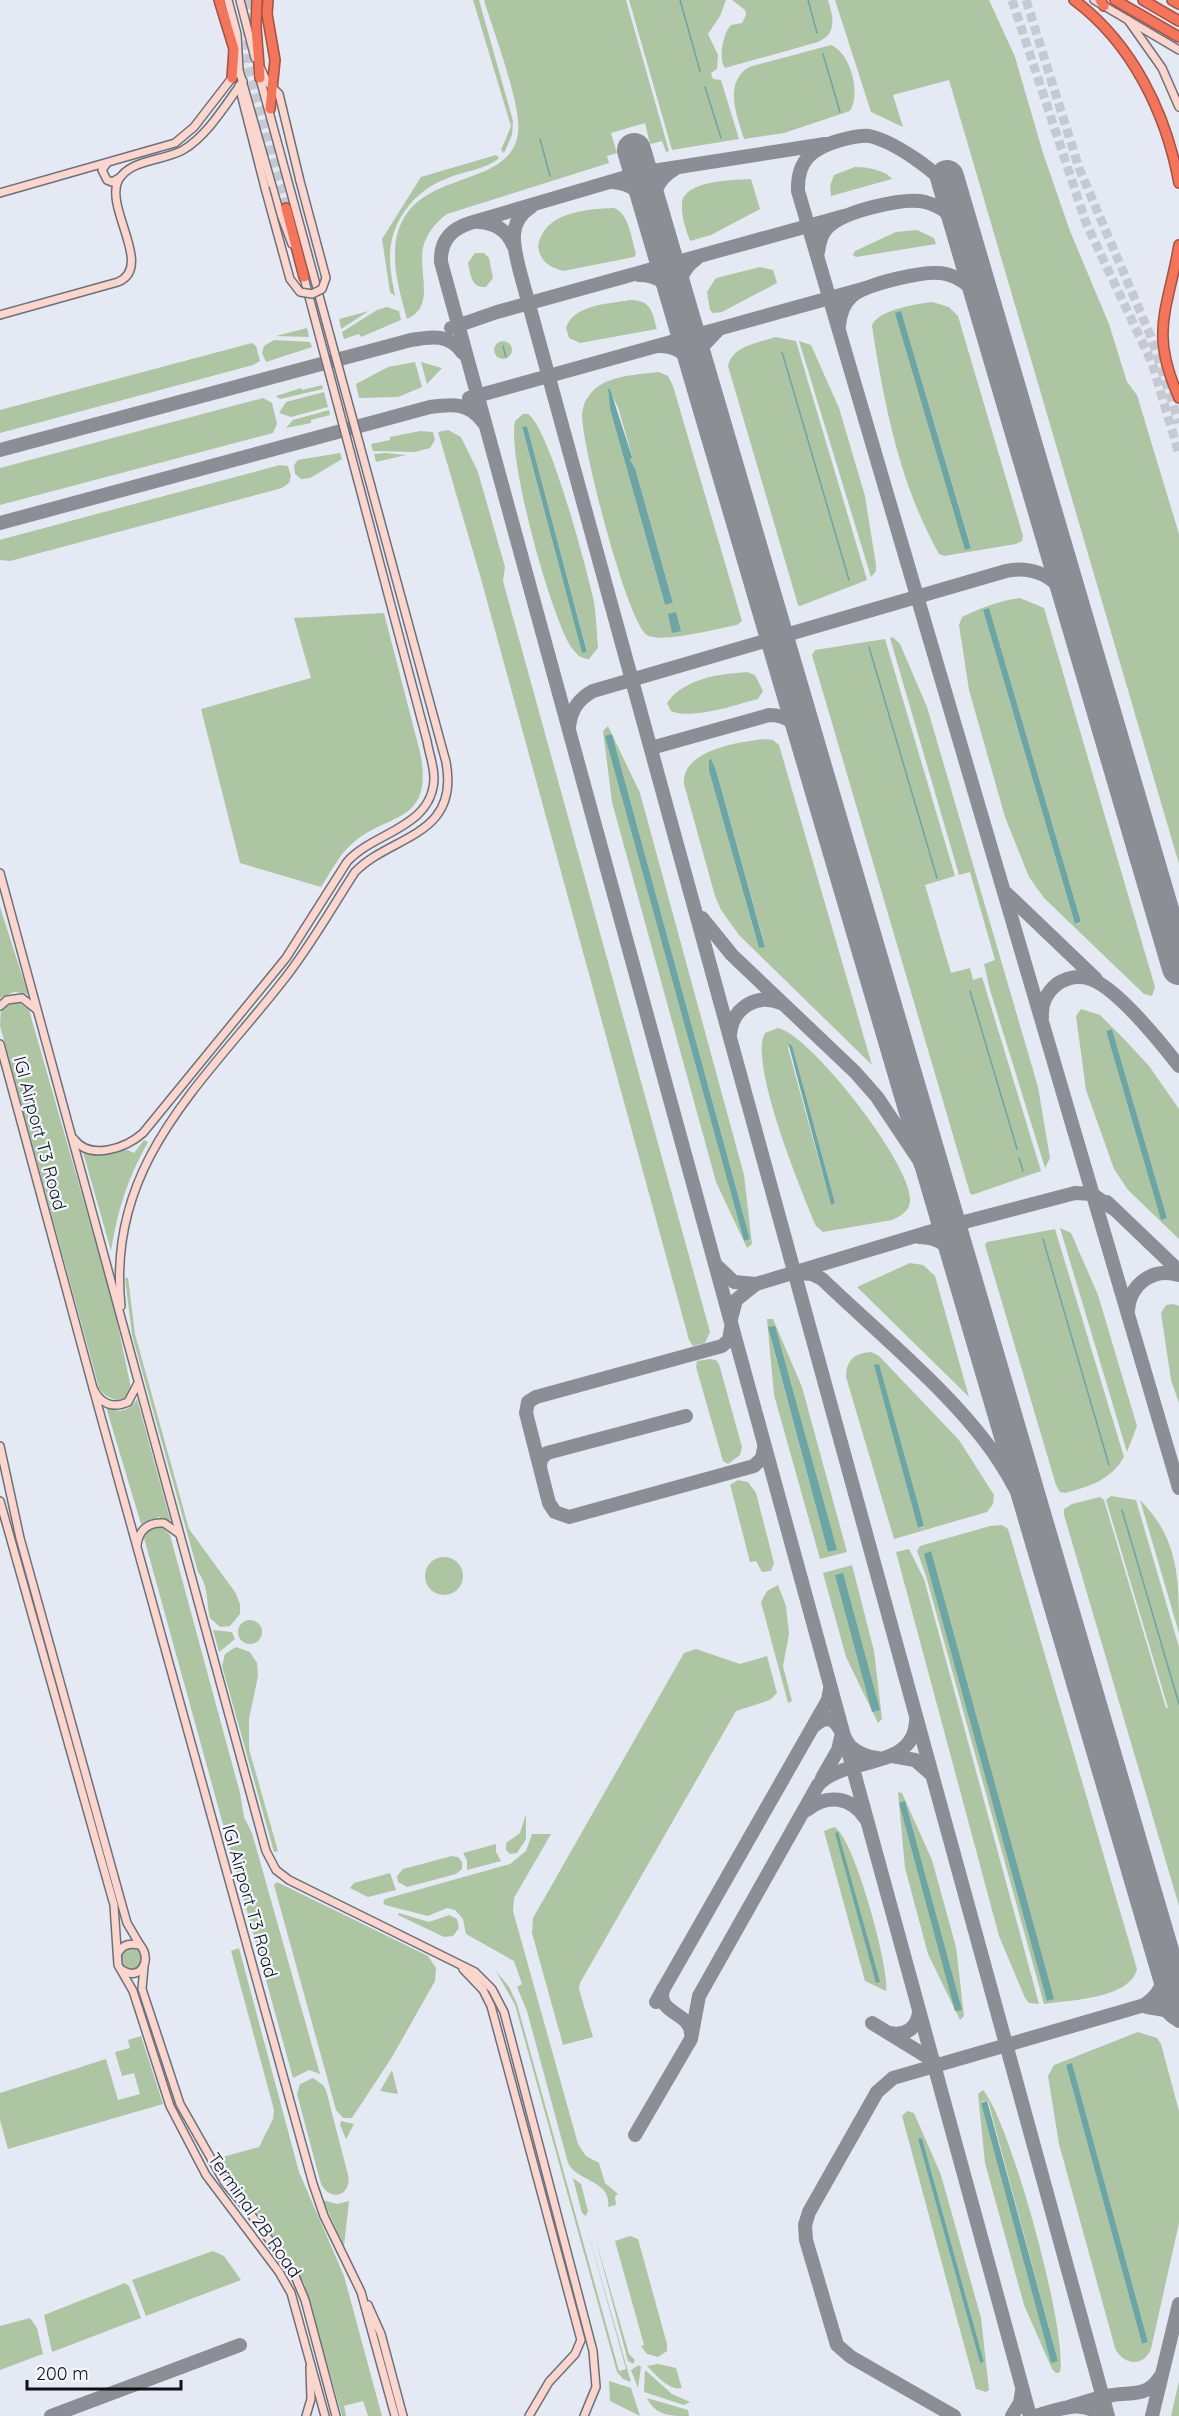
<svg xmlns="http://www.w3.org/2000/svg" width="1179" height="2416" font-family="Quicksand,sans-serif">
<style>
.green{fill:#aec5a3;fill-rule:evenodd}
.water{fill:#6da4a4}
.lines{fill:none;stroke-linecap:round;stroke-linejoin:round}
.stream{stroke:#6da4a4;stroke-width:1.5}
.taxiway{stroke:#8c8e96;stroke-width:14}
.runway{stroke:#8c8e96;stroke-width:34}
.highway-tunnel{stroke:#c5c9d2;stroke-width:9;stroke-dasharray:9 4.5;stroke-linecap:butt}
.secondary-casing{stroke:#6d7079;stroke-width:10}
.highway-casing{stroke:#a45243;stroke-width:12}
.secondary{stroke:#fbd6ce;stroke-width:7}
.highway{stroke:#f3755c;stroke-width:9}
.secondary-bridge-casing{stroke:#6d7079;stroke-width:10;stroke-linecap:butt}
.secondary-bridge{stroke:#fbd6ce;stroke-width:7}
.labels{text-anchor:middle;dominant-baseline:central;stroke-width:4.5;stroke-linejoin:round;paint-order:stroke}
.street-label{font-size:18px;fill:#101114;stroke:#f3f6ff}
</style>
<rect width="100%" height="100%" fill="#e5e9f4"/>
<g class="green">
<path d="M473 0H479L513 121 512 135 504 153 501 150 511 126Z"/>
<path d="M484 0H626L669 151 666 152 662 141 650 144 645 123 611 133 617 153 607 156 609 163 447 214C436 222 426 234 423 248 418 273 436 306 407 319 401 297 394 274 395 251 400 163 510 195 518 133 522 106 493 30 484 0Z"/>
<path d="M629 0H726L720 16 708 34 718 55 717 69 711 73 713 79 721 80 739 139 672 150Z"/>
<path d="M732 0H828C833 16 838 34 818 42L725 68C718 59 723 33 731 25L742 23 746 15 745 10Z"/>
<path d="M835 0H989L1015 57 1043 153 1070 231 1109 324 1127 382 1137 395 1179 534V864L949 80 893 95 903 127 871 112Z"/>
<path d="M831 45C851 53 861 94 850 111L784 133 744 139C737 116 723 83 749 67Z"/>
<path d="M496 155 499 158C485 170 464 171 448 178 414 190 389 223 390 259 390 271 393 284 395 296L390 292 382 239 421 177Z"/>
<path d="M855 167C867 167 885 170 892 179L831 196 830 186 834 175Z"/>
<path d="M751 179 760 209 711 235 690 241C686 229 681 217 682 204 683 180 734 180 751 179Z"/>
<path d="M614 208C629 213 632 241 636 254L634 257 563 271C549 267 540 261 538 246 544 212 586 209 614 208Z"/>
<path d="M917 230 934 238 936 244 856 257 853 255 855 251 896 232Z"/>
<path d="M475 253H484L489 258 493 278 486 287C471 288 471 276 468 263Z"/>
<path d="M760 267 773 270 777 283 722 312 713 313 710 310 707 292 716 278Z"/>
<path d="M630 300C651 300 652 311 657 329L580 343 569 338 566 328C574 304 609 304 630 300Z"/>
<path d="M932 302 949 307 958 316 1023 536 1022 541 1016 544 944 556 939 554C900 485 884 404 872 326 876 310 917 304 932 302ZM901 312 971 547 965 550V549Z"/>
<path d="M387 307 399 311 401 320 361 337 359 334 344 339 342 332 377 310Z"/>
<path d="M369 311 341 329 339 319Z"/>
<path d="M307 328 309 337 276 336Z"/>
<path d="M776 337 796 341 867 580 800 606 798 605 728 366C733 345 758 343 776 337Z"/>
<path d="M274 340 310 342 312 347 266 362 262 353 264 346Z"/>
<path d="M799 341 811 345 839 408 865 496 876 565V571L871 577Z"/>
<circle cx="503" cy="350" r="9"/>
<path d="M252 343 256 346 260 361 253 365 0 433V410Z"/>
<path d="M415 362 422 387 398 397 359 398 356 384 388 367Z"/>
<path d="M421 362 442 368 427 384Z"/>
<path d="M659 372 668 376 673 386 742 621 737 625C720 628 660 644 647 635 627 622 581 443 582 414 583 408 584 402 588 397 602 375 635 375 659 372ZM608 389 618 407 632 456 630 460 635 468 673 603 665 605 610 409Z"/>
<path d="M322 385 323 389 280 399 276 396 301 388 302 390Z"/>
<path d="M324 392 328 407 291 417 279 413 286 402Z"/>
<path d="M263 398 272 403 277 424 273 433 0 505V468Z"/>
<path d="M329 410 330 415 311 420V423L286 428 293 420Z"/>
<path d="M523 414H528C550 429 587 570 594 602 596 616 597 633 598 648L589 659C581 659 576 654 571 647 550 614 507 457 515 421ZM527 426 587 651V652L582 653 522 428Z"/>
<path d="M448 430 461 437 478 472 505 567 503 581 710 1332 705 1343 693 1346 689 1340 481 579 438 432Z"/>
<path d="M420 431 433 432 435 440 430 448 415 452 373 451 371 444 390 440V437Z"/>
<path d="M340 453 342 459 310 478 301 479 295 474 294 465 298 460Z"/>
<path d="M385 453 406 455 376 462 374 454Z"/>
<path d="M280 465 288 466 291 476 289 483 282 488 10 561 0 560V540L3 539Z"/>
<path d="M1020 598 1044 608 1155 987 1152 996 1144 994 1044 898 1029 877 1005 817 969 690 959 625 962 617C981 608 999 601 1020 598ZM989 609 1081 922 1080 923 1075 924 983 610Z"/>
<path d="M384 613 421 756C432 824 390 812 354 842 340 853 331 872 321 887L240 863 201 709 311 678 294 618Z"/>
<path d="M893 637 900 644 927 707 1038 1087 1050 1158 1045 1168 990 990 984 964 995 960 970 872 959 875 890 638Z"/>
<path d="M885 639 955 876 925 885 951 973 970 968 973 980 982 977 1041 1171 972 1195 970 1193 812 655 815 650Z"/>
<path d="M747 672 755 675 763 691 758 699C735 705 692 720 671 711L667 703C684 678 720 674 747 672Z"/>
<path d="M608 726 640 793 744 1175 752 1244 747 1248 716 1182 612 802 603 731ZM612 734 750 1239 744 1241 606 737Z"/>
<path d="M765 739 773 740 779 745 872 1065 739 935 721 910 715 896 684 784C681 750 740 742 765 739ZM709 760H711L716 770 765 946 759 948 709 771Z"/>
<path d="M0 907 28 994 14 992 0 998Z"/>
<path d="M16 1001 29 1010 114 1307 131 1388C126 1406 107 1401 99 1388L0 1026 1 1009Z"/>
<path d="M1081 1009 1100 1015 1125 1040 1149 1066 1179 1109V1239L1128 1190 1114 1169 1086 1090 1076 1016ZM1112 1029 1167 1218 1161 1219 1106 1031Z"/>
<path d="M778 1028C810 1034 915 1168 910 1202 909 1212 900 1216 892 1220L823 1232 816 1226C802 1193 748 1062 765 1033ZM790 1042 835 1203 831 1205 788 1048Z"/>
<path d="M144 1140 148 1142C128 1177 117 1212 111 1251L83 1152 98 1155 123 1148 134 1153Z"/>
<path d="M1060 1228 1071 1233 1098 1295 1137 1426 1127 1452Z"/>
<path d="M1055 1229 1124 1457C1110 1481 1090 1486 1065 1493L1060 1492 1056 1485 985 1245 987 1242Z"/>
<path d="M910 1263 923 1265 935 1276 969 1397 857 1287Z"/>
<path d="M125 1278H128L135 1334 189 1529 235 1592 240 1604V1614L230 1626 220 1627 210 1618C206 1601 209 1587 198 1572L132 1335Z"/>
<path d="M1174 1304 1179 1306V1403L1171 1380 1161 1313 1166 1305Z"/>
<path d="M767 1319H773L802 1387 847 1552 820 1559 774 1395ZM768 1328 836 1550 828 1552Z"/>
<path d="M871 1352 879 1356 959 1440 994 1495 993 1504 987 1512 894 1539 846 1377C846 1360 855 1353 871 1352ZM875 1365 924 1527 918 1528Z"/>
<path d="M710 1359 716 1360 719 1364 742 1447 740 1455 728 1464 723 1461 696 1367 697 1361Z"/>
<path d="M137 1399 171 1523 159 1517 141 1524 106 1407C119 1414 129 1411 137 1399Z"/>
<path d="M738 1480 748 1482 756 1493 774 1563 771 1571 762 1572 756 1561 750 1562 731 1488 730 1485Z"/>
<path d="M1111 1496 1136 1500 1179 1647V1906L1064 1515V1509L1072 1504 1100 1497 1104 1500 1166 1708H1168L1106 1500Z"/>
<path d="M1140 1500C1179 1539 1179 1579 1179 1633Z"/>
<path d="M1002 1525 1008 1529 1137 1969C1130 1999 1069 2000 1044 2004L926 1576 917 1551 920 1546 990 1526Z"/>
<path d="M151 1526H161L170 1535 240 1793 244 1817 252 1833 320 2074 309 2070 293 2078 144 1538Z"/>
<path d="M909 1549 924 1579 1039 2004 1029 2003 1025 1998 999 1936 896 1552Z"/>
<circle cx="444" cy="1576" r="19"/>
<path d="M852 1565 874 1651 882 1719 878 1723 846 1657 823 1573Z"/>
<path d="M778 1585 786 1606 789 1634 783 1666 792 1701 788 1703 761 1602 767 1591Z"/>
<circle cx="250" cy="1632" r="12"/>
<path d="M213 1630 232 1632 235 1639 219 1652Z"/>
<path d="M236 1647 250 1652 257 1663 258 1676 249 1719V1749L278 1851 274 1852 222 1666 225 1654Z"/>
<path d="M696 1649 740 1664 767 1656 777 1693 770 1700 736 1711 580 1983 579 1989 593 2037 563 2045 532 1933 533 1918 684 1653Z"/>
<path d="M898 1792 902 1793 932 1860 956 1947 964 2016 960 2020 928 1954 905 1868ZM905 1802 956 2011 899 1803Z"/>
<path d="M526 1814V1839L517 1853 510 1854 506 1850V1843L520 1833Z"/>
<path d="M834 1827C853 1834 890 1970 886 1991L865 1981 824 1831Z"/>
<path d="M532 1834H551L514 1898 513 1911 578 2144 586 2156 599 2163 605 2183 618 2194 615 2196 616 2205 608 2207C612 2180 577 2182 568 2163L527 2011 517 1987 522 1984 514 1961 466 1934 463 1919 455 1910 447 1908 428 1916 385 1905 383 1902 385 1899 510 1864 526 1851Z"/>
<path d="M496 1844V1852L501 1861 467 1870V1860L463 1853Z"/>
<path d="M452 1856 458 1857 462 1862V1869L456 1874 407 1887 398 1882 397 1876 403 1869Z"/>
<path d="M390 1873 396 1890 368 1897 350 1888 354 1883Z"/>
<path d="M277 1882 428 1956 436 1968 435 1981 392 2057 352 2118H343L336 2110 274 1885Z"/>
<path d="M399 1913 429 1922 449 1915 457 1919 459 1928 453 1936 444 1937 398 1915Z"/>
<circle cx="131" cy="1959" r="11"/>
<path d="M239 1948 299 2172 344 2276 382 2416H368L363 2401 344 2406 346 2416H342L304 2283 253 2207 234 2189 215 2159 259 2147 273 2119 274 2110 231 1951Z"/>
<path d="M496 1971 509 1987 517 2004 619 2371 626 2369 586 2225 631 2382 623 2379 617 2372 515 2005Z"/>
<path d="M1138 2032 1157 2038 1161 2044 1179 2111V2223L1151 2349C1143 2368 1123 2365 1115 2348L1059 2144 1048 2076 1054 2065ZM1072 2064 1148 2342 1142 2344 1066 2065Z"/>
<path d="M141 2036 163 2104 8 2149 0 2120V2093L106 2059 118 2100 140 2094 134 2073 122 2076 115 2052 130 2048 128 2040Z"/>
<path d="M392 2070 398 2094 380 2091Z"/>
<path d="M313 2078 323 2085 326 2090 348 2175C352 2195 331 2203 321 2184L297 2094 300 2084Z"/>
<path d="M983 2090C1010 2121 1068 2332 1060 2372L1056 2373 1052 2369 1024 2305 985 2163 978 2094ZM987 2101H988L1058 2361 1051 2362 981 2102Z"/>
<path d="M907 2111 914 2113 941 2175 981 2318 989 2390 986 2392 976 2389 902 2116ZM922 2138 984 2362 980 2363 918 2139Z"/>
<path d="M341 2121 354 2124 346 2139 340 2125Z"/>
<path d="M573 2178 581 2184 588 2211 586 2216 582 2213Z"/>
<path d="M323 2200 337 2204 349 2201 344 2246Z"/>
<path d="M630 2236 638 2239 667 2344V2351L658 2357 647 2354 641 2346 644 2345 615 2241Z"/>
<path d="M595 2237 629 2354 635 2360 633 2364 628 2361Z"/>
<path d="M213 2251 224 2256 241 2280 146 2316 132 2280Z"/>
<path d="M125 2283 129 2286 141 2318 52 2352 44 2315Z"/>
<path d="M30 2318 37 2328 43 2354 0 2370V2326Z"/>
<path d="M658 2364 676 2368 682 2388C669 2391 656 2375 647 2366Z"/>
<path d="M639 2365 641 2367 638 2388 631 2370Z"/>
<path d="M645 2370 672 2394 690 2402 684 2405 644 2392Z"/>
<path d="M609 2381 631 2388 640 2416 610 2401Z"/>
<path d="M1179 2381V2416H1171Z"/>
<path d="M647 2398 688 2410 689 2416C670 2416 656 2416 647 2398Z"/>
</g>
<g class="water">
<path d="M901 311 971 548 965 550 895 313Z"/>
<path d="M608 389H610L632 457 630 460 635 468 673 603 665 605 610 409Z"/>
<path d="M527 426 587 652 582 653 522 427Z"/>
<path d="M989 608 1081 922 1075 924 983 610Z"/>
<path d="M676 612 681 631 672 633 668 614Z"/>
<path d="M612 734 750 1239 744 1241 605 736Z"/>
<path d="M711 759 716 770 765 947 759 948 709 771V760Z"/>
<path d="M1112 1029 1167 1218 1161 1220 1106 1031Z"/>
<path d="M788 1042 792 1046 835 1203 831 1205Z"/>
<path d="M775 1326 837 1550 828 1552 768 1327Z"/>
<path d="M879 1364 924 1526 918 1528 874 1365Z"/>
<path d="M931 1551 1054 1999 1047 2001 924 1554Z"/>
<path d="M843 1573 880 1710 872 1712 835 1575Z"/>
<path d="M905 1801 962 2010 955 2011 899 1803Z"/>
<path d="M838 1832 880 1982 876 1983 835 1833Z"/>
<path d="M1072 2063 1148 2342 1142 2344 1066 2065Z"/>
<path d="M987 2101 1058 2361 1051 2363 981 2103Z"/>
<path d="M922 2138 984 2362 980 2363 918 2139Z"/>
</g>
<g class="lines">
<g class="stream">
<path d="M680 0 700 71"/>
<path d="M808 0 817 33"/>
<path d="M823 54 840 112"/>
<path d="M705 87 721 138"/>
<path d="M540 139 550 176"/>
<path d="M503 346 506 357"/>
<path d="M782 352 849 580"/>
<path d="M869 647 937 878"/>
<path d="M970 991 1017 1149"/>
<path d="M1019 1158 1023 1171"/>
<path d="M1043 1239 1109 1465"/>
<path d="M1122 1510 1179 1704"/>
</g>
<g class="taxiway">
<path d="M825 144 640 173 470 223C451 229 440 241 441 262L1030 2416"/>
<path d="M612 182C632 183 642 193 651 210"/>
<path d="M952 194C940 172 893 141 869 136 859 135 850 138 841 140 812 148 797 160 798 191L1179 1488"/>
<path d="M531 207C506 222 514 248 520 272L1108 2416"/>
<path d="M653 215C651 195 657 179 675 169"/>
<path d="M479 222C495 223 507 230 513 245"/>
<path d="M818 252C819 243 821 234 828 227 844 211 904 197 925 202 942 206 952 216 962 229"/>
<path d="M639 275C659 275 670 285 679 302"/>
<path d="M678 301C677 283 682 269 696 259"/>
<path d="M839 326C840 314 843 304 852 296 866 284 927 269 946 274 963 278 975 290 985 305"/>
<path d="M451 328 497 312 844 216"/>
<path d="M660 346C679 346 690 357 699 373"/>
<path d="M699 372 703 346 718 330"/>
<path d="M469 398 866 288"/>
<path d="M0 450 411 340C433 336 449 334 463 353"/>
<path d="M0 523 430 407C451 404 469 402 483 422"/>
<path d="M569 727C571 710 578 699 593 691L1006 571C1035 565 1057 578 1072 603"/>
<path d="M651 748 769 715C789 715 799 726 807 742"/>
<path d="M1006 893 1096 979"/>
<path d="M702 918 732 955 855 1072 877 1097 919 1160 954 1241"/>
<path d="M1042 1017C1041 1004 1047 992 1057 984 1068 977 1081 975 1093 980 1119 991 1161 1043 1179 1066"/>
<path d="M730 1034C733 1007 757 993 781 1003"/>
<path d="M1107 1202 1179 1271"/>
<path d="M919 1237C940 1237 952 1248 961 1265"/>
<path d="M716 1265 734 1282 756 1284 949 1226 1075 1193 1092 1194 1112 1208"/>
<path d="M798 1273 812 1274 822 1279C876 1331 950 1391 993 1452 1016 1485 1032 1521 1047 1558"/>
<path d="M1128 1310C1130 1284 1153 1267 1179 1275"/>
<path d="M731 1319 736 1300 756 1284"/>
<path d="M731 1328 729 1340 722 1346 536 1397 528 1402 526 1413 549 1503 555 1512 569 1517 754 1466 762 1458 764 1448"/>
<path d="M540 1466 541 1459 547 1453 686 1416"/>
<path d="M813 1727C836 1705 840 1735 851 1747 859 1754 869 1757 878 1758"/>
<path d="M892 1756 915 1760 931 1774"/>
<path d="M822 1778 838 1750 842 1733"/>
<path d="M807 1810C826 1794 851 1796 865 1818"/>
<path d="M663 1989C656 2014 690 2012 691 2033"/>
<path d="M656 2002 828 1700 830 1689"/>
<path d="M1146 2004C1165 1990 1167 1974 1162 1952"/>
<path d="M1147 2007 1165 2010 1179 2021"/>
<path d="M872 2023 934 2061"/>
<path d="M890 2033C906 2036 918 2028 919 2011"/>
<path d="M635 2135 691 2039 699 1996 818 1785C844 1756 914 1771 916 1721"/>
<path d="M1071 2406C1085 2402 1099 2397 1113 2395 1133 2392 1147 2397 1160 2377"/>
<path d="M51 2416 240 2345"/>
<path d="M954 2416 851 2357 837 2345 806 2240 805 2225 809 2212 877 2092 893 2078 1179 1995"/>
<path d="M1012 2416 1020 2403 1022 2391"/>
<path d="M1035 2416C1058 2410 1082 2398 1102 2416"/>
<path d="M1152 2416 1179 2304"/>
</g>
<g class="runway">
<path d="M634 150 1179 2009"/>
<path d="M947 177 1179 968"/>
</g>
<g class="highway-tunnel">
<path d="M247 0 248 66 286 208"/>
<path d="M1012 0 1086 223 1152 363 1179 454"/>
<path d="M1026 0 1079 168 1151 337 1179 423"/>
</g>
<g class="secondary-casing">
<g id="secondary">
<path d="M228 0 237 34 239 70 278 207 292 244"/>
<path d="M240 0 255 58"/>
<path d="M1094 0 1179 50"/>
<path d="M1128 20 1162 68 1179 107"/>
<path d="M261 69 267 82 279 94 300 181"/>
<path d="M239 86 265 188"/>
<path d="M107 163 102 170 107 180 112 182 119 178"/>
<path d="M0 193 175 143 194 127 235 74"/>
<path d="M0 315 118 282C154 267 105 209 118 181 129 159 164 161 183 150 208 135 226 104 243 81"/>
<path d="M0 873 266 1851 276 1870 289 1880 475 1972 492 1989 504 2012 593 2351 596 2387 584 2416"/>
<path d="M0 1006 7 1000 22 998 36 1009"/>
<path d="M0 1044 93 1388C100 1404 113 1409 128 1402L137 1385"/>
<path d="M74 1139C90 1161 126 1148 143 1133L286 958 347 862C373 832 433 828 434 778 434 766 429 753 427 741L303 274"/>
<path d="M121 1306C106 1164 202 1084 282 982 310 947 331 909 355 872 391 835 460 837 446 762L259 75"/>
<path d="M93 1388 313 2184 324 2216 361 2292 395 2416"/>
<path d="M0 1446 20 1538 127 1923 140 1945"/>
<path d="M0 1501 114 1905 118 1965 133 1991 170 2106 206 2175 279 2272 291 2293 325 2416"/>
<path d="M137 1545C139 1529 149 1522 164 1523L178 1533"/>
<path d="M118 1953C123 1944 130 1943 140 1945 153 1960 140 1982 122 1970"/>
<path d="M144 1967 142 1989 180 2104 225 2183 248 2210 295 2276 305 2300 336 2416"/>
<path d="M463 1969 483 1990 491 2006 581 2340 575 2354 549 2382 529 2416"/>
<path d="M368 2305 381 2334 403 2416"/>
<path d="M306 2416 311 2399 310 2367"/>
</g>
</g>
<g class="highway-casing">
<g id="highway">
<path d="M219 0 234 49 232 78"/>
<path d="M257 0 256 28 260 78"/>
<path d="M268 0 267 14 275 60 270 109"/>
<path d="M1074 0C1132 43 1166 113 1179 183"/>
<path d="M1100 0 1104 6"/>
<path d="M1115 0 1179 37"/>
<path d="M1143 0 1179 21"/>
<path d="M1172 0 1179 4"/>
<path d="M286 208 304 277"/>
<path d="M1179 245C1168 310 1149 331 1179 398"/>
</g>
</g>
<use href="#secondary" class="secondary"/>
<use href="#highway" class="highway"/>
<g class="secondary-bridge-casing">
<path id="secondary-bridge" d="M265 188 290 279 300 292 312 294 322 289 326 278 300 181"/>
</g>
<use href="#secondary-bridge" class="secondary-bridge"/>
</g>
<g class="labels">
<g class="street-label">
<text transform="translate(40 1133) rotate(75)">IGI Airport T3 Road</text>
<text transform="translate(250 1901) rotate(74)">IGI Airport T3 Road</text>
<text transform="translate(255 2215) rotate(55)">Terminal 2B Road</text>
</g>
</g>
<path d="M27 2380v9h154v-9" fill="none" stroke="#101114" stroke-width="3"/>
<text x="36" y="2380" font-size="18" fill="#101114" stroke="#f3f6ff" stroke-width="4.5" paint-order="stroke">200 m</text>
</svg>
